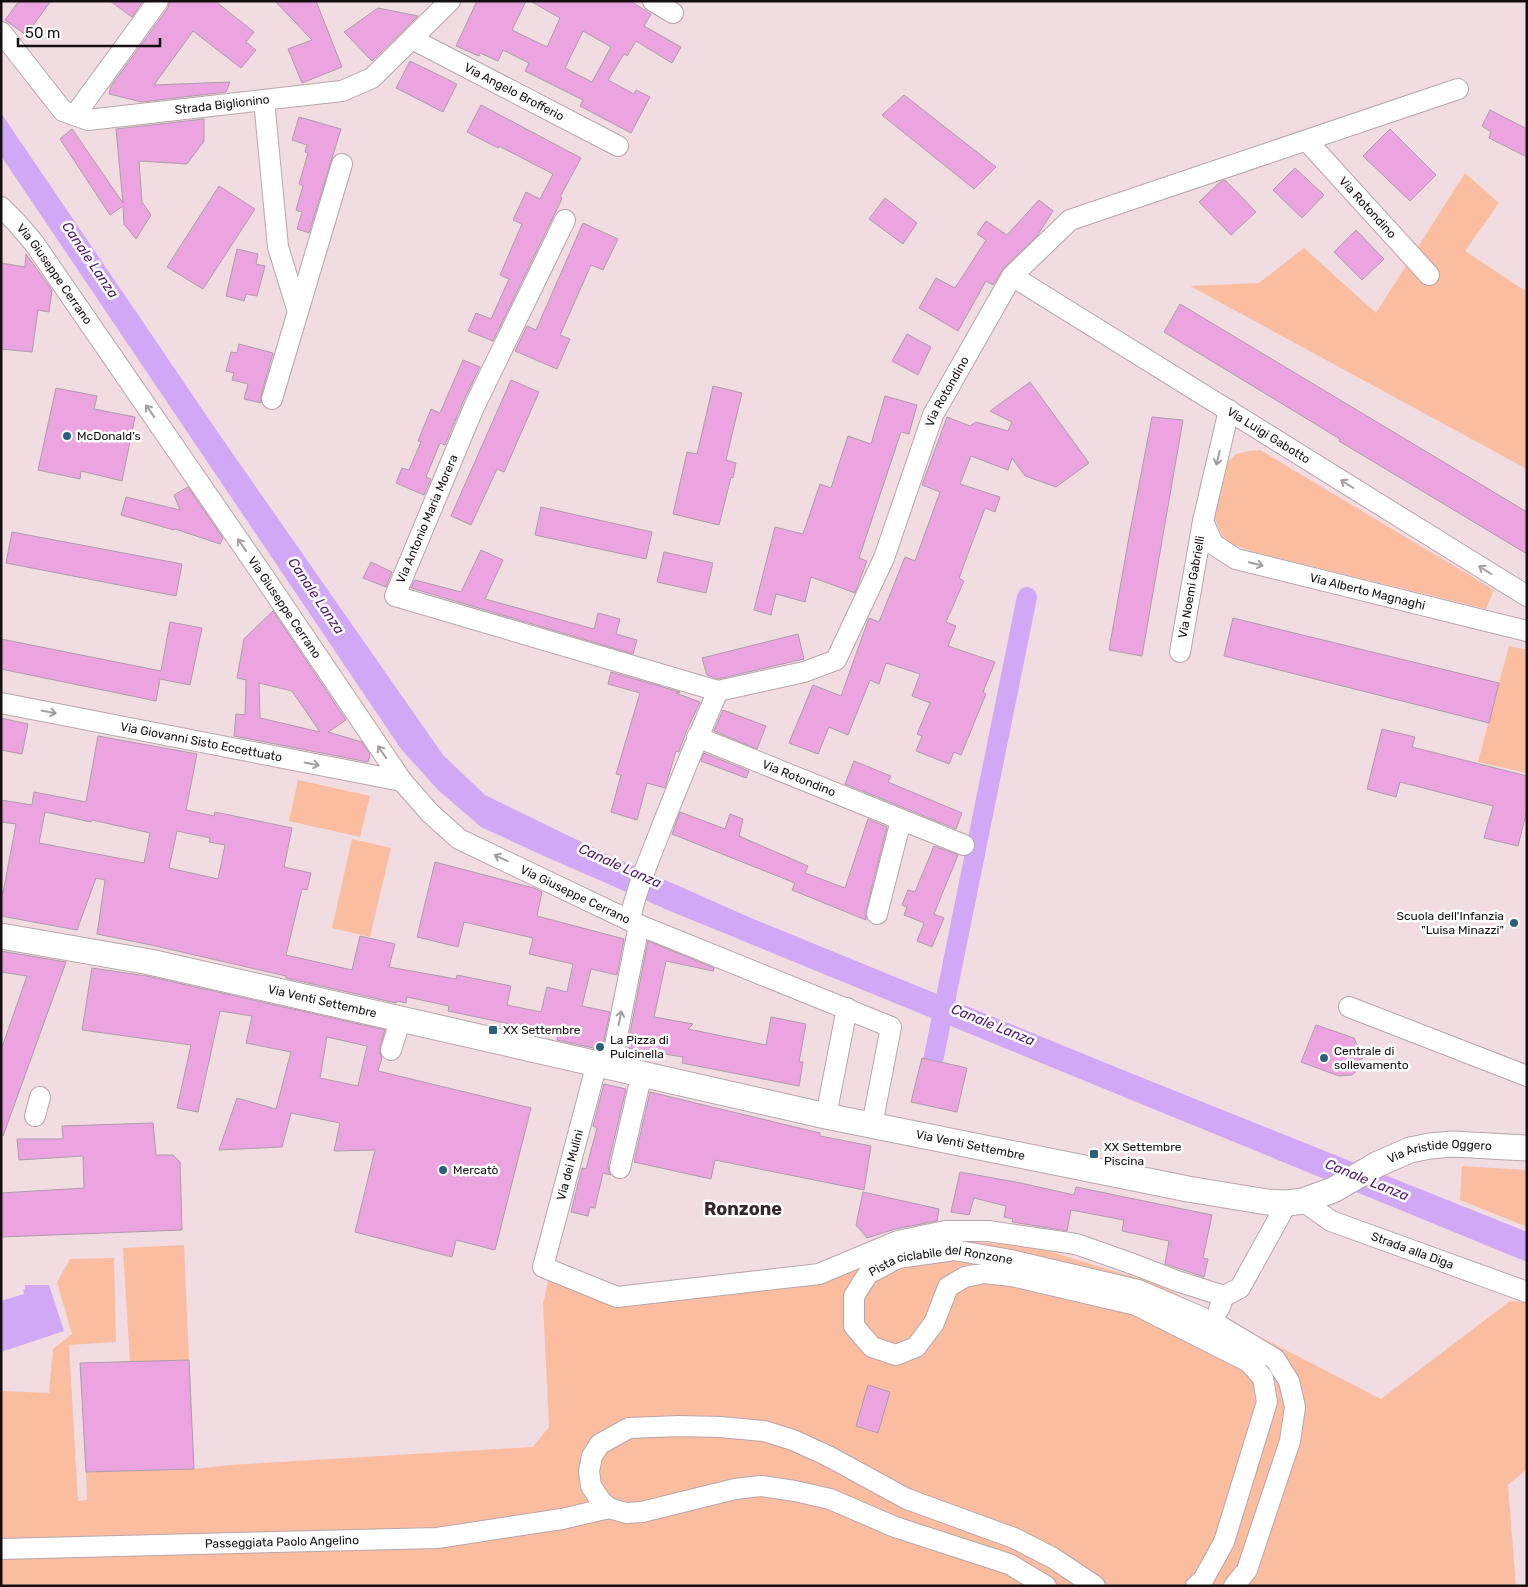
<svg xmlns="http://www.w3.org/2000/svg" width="1528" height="1587" font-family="Rubik,sans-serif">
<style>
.green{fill:#fbbda0}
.water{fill:#d1a8f5}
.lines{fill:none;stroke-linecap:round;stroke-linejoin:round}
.canal{stroke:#d1a8f5;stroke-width:20}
.building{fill:#eba4df;stroke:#ac9da9;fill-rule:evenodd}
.minor-casing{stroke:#b8a5ab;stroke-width:22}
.major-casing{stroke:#b8a5ab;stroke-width:27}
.minor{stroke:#fff;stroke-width:20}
.major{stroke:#fff;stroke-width:25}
.oneway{stroke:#a29fa0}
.poi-dot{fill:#2b607c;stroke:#fff;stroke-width:2}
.labels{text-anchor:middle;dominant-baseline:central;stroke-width:5;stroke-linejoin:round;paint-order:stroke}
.street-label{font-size:12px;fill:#160f11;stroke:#fff}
.poi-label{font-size:12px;fill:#160f11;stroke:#fff;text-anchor:start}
.water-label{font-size:14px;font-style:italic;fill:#4d176f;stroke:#fff}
.district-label{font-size:18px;font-weight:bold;fill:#36262b;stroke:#fff}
</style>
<rect width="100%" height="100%" fill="#f1dce2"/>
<g class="green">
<path d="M1465 173 1499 203 1465 251 1527 292V469L1190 286 1259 283 1304 248 1376 313Z"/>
<path d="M1260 450 1494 590 1486 609 1254 552 1229 543 1222 535 1214 517 1228 462 1236 454 1249 451Z"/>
<path d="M1509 646 1527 650V773L1478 762Z"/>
<path d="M298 780 370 796 360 837 289 821Z"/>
<path d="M352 839 391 848 370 937 332 928Z"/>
<path d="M1462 1166 1527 1170V1227L1460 1200Z"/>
<path d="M938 1239 1035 1247 1157 1284 1381 1399 1510 1301 1527 1302V1469L1508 1485 1516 1586H1V1391L49 1393 53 1349 72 1334 57 1282 70 1259 114 1258 116 1342 69 1345 78 1501 87 1500 86 1472 194 1469 230 1465 533 1447 549 1427 543 1304 551 1268 614 1299 807 1277Z"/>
<path d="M184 1245 189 1360 130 1362 123 1248Z"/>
</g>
<g class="water">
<path d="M1 113 219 434 443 755 485 795 602 852 751 918 1123 1070 1527 1232V1262L670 911 544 856 481 827 438 790 401 749 1 156Z"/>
<path d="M25 1285H49L64 1331 1 1352V1301L24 1294 23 1290 25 1289Z"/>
</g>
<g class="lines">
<path class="canal" d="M933 1061 1027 597"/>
</g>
<g class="building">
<path d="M19 1H51L26 35 5 20Z"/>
<path d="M110 1H143L132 17Z"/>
<path d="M170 1H215L254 32 246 42 256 50 241 68 193 31 154 85 230 82 226 92 142 102 109 94 111 86 168 8Z"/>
<path d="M275 1H316L342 67 302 83 288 49 312 40Z"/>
<path d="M477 1H526L512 30 547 47 560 18 530 1H630L651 14 644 26 681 47 672 63 636 41 627 56 624 54 608 80 634 94 636 90 650 97 631 133 580 106 583 100 525 71 529 63 503 50 498 61 480 53 479 56 456 46ZM583 31 611 47 592 82 565 68Z"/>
<path d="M378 8 418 16 372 61 344 32Z"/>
<path d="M410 61 457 84 443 112 396 88Z"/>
<path d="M904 95 996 167 974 189 882 115Z"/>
<path d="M481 105 581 158 560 197 562 198 559 205 493 341 468 331 476 313 491 319 509 279 500 275 522 224 513 220 526 192 540 199 553 174 499 146 498 148 467 132Z"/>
<path d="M1490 110 1527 129V157L1489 138 1491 132 1482 126Z"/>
<path d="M299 117 341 129 309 233 297 229 302 212 296 210 303 186 299 184 308 153 305 152 307 145 292 140Z"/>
<path d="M204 119V141L187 164 139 161 142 202 151 215 136 239 124 224 123 206 110 215 60 139 72 129 123 203 116 129Z"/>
<path d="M1390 129 1436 175 1410 201 1363 156Z"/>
<path d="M1295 168 1324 195 1302 218 1273 190Z"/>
<path d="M1225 180 1256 212 1231 235 1199 202 1220 182Z"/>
<path d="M219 186 255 209 203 289 167 267Z"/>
<path d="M885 198 917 223 903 244 869 219Z"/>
<path d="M1039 200 1053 211 1037 236 1004 268 993 285 986 281 958 331 919 308 936 278 955 288 986 240 977 234 986 221 1007 235Z"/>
<path d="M583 223 618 239 603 270 591 265 560 335 570 339 557 369 515 351 527 326 536 330Z"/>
<path d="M1356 230 1384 259 1362 280 1334 252Z"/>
<path d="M237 249 258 254 256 264 265 266 257 296 246 294 244 301 226 296Z"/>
<path d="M26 254 52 290 49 312 38 310 32 352 1 349V263L25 267Z"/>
<path d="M1180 304 1527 512V554L1339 441 1340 439 1164 332Z"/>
<path d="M907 334 931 347 918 375 892 361Z"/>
<path d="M239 344 273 353 261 396V403L244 399 248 384 232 380 234 373 226 371 231 352 237 353Z"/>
<path d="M463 360 480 367 463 402 445 445 440 443 426 477 431 479 424 495 396 483 402 468 409 470 421 442 418 441 431 409 440 413Z"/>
<path d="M511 380 539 392 504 472 497 469 471 525 451 516Z"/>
<path d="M1030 382 1089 463 1056 487 1025 476 1012 458 1008 470 971 456 960 484 1000 497 995 512 985 508 959 578 964 581 946 622 956 626 948 646 995 662 983 692 986 694 961 755 954 752 949 764 916 751 922 736 917 734 930 703 912 696 920 674 886 663 879 684 870 680 848 735 829 727 818 754 789 743 813 685 841 696 869 618 879 622 905 557 915 561 940 492 922 485 947 417 970 426 976 422 1008 431 1012 422 990 411Z"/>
<path d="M713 386 742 393 726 460 736 463 733 478 731 477 719 525 673 514 687 452 697 454Z"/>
<path d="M56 388 97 396 94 409 135 417 122 481 81 471 80 479 38 470Z"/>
<path d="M885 396 917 405 909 434 901 432 859 558 867 561 855 593 811 577 805 602 776 594 771 615 754 610 775 527 803 534 820 484 831 488 848 436 871 444Z"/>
<path d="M1152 417 1183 420 1142 656 1109 650 1129 537Z"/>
<path d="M188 487 223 538 220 544 175 529 174 530 121 515 126 497 180 510 174 495Z"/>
<path d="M541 507 652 532 646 559 535 535Z"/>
<path d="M12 532 182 564 176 596 6 563Z"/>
<path d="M481 550 503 560 485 599 594 629 598 613 620 619 616 634 637 640 633 654 411 588 415 580 461 592Z"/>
<path d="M664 552 713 563 706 593 657 582Z"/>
<path d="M371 562 392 572 386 587 363 578Z"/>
<path d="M273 611 346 720 328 732 362 742 370 754 368 762 234 736 236 714 245 715 246 680 237 678 244 639ZM259 683 292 691 320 732 260 718Z"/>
<path d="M1233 618 1499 683 1489 723 1224 656Z"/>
<path d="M170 622 202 628 190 685 160 679 156 701 1 669V639L161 671Z"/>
<path d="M798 634 804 659 718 679 707 675 702 658Z"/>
<path d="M611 672 680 692 676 693 700 702 686 732 679 752 676 751 665 788 647 783 637 820 611 812 621 775 616 774 640 693 608 684Z"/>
<path d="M723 710 766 726 757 749 714 731Z"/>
<path d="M1 718 28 724 22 754 1 750Z"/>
<path d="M1382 729 1415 737 1412 747 1527 776V810L1518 846 1484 838 1493 806 1400 782 1396 797 1367 789Z"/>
<path d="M98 736 197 754 186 810 214 816 215 812 292 828 284 867 311 873 307 890 302 889 286 955 352 970 360 936 395 944 389 967 456 979 457 975 511 986 507 1005 541 1012 547 987 567 992 573 964 529 954 533 938 464 922 458 947 417 937 435 862 534 888 542 892 537 916 624 939 617 975 591 969 582 1006 610 1012 602 1050 557 1040 558 1034 448 1011 449 1006 407 997 406 1003 397 1001 396 1003 286 978V976L151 945 97 934 105 880 96 878 77 930 1 916V893H3L16 824 1 822V800L32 805 34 792 86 802ZM45 812 91 822 92 820 150 833 144 863 39 843ZM177 831 210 838 209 842 225 845 218 879 169 868Z"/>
<path d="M704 753 749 771 746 778 701 761Z"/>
<path d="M854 761 891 776 888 782 962 813 956 829 845 784Z"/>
<path d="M680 812 725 829 730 814 743 819 739 836 808 866 805 873 845 888 868 819 887 827 866 911V920L792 890 795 883 672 834Z"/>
<path d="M934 846 958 855 934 914 944 918 932 947 917 941 924 923 904 915 907 907 902 905 908 890 915 892Z"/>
<path d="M648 941 714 968 713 971 666 961 654 1017 693 1024 688 1029 766 1045 771 1017 806 1024 799 1062H803L799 1086 682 1063 683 1057 627 1048Z"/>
<path d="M1 951 66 962 3 1136H1V1050L27 976 1 972Z"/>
<path d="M92 968 147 976 385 1030 380 1047V1053L382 1058 378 1071 531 1108 495 1250 456 1240 452 1257 355 1232 375 1150 334 1151 340 1123 291 1113 282 1147 219 1150 237 1098 276 1109 291 1052 246 1043 252 1016 220 1011 198 1112 177 1108 191 1045 82 1030ZM327 1037 367 1046 358 1086 320 1078Z"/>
<path d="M1316 1025 1354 1038 1363 1058 1357 1061 1360 1068 1352 1075 1339 1076 1301 1062Z"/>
<path d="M922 1058 967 1068 957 1112 911 1102Z"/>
<path d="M604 1084 626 1089 608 1165 609 1171 611 1175 603 1173 595 1208 590 1207 588 1216 571 1212 582 1168 586 1169 597 1128 593 1126Z"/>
<path d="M650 1092 820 1133V1136L871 1146 864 1190 715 1160 711 1179 634 1162Z"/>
<path d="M153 1123 156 1155H173L180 1162 182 1230 1 1237V1193L84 1188 83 1156 19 1160 17 1139H63L62 1126Z"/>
<path d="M960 1172 1021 1183 1074 1195 1076 1187 1212 1215 1203 1258 1208 1259 1204 1277 1165 1264 1169 1241 1122 1231 1124 1220 1071 1210 1067 1231 1012 1222 1013 1219 1004 1217 1006 1206 974 1198 969 1215 951 1212Z"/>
<path d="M863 1192 939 1209 937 1221 895 1229 867 1238 856 1225Z"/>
<path d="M189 1360 194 1469 86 1472 80 1363Z"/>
<path d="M868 1385 890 1392 878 1433 856 1426Z"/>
</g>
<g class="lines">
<g class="minor-casing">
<g id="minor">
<path d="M653 1 673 13"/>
<path id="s1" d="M1 32 63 111 88 120 342 91 372 78 450 1"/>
<path id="s2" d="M412 39 618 146"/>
<path d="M264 100 278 247 298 312"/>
<path d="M75 115 158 1"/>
<path id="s3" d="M1307 141 1429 275"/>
<path id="s4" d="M1 207 16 222 34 243 264 577 402 781 430 813 459 839 639 925 891 1027 872 1125"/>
<path d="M565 220 474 407 395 596 718 691"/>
<path id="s5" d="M1012 276 1527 596"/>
<path d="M272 399 342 164"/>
<path id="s6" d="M1229 410 1203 521 1213 544 1236 559 1527 631"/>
<path id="s7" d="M1180 652 1203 521"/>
<path id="s8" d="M1 703 402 781"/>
<path id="s9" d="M697 737 964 845"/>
<path d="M877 914 901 820"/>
<path id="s10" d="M630 920C636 888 651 856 662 826 680 781 698 736 718 691L804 672 836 660 884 558 933 415 1012 276 1070 220 1458 89"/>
<path d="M1349 1007 1527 1076"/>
<path d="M391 1050 401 1018"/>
<path d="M597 1063 543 1267 617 1297 819 1274 898 1241 945 1231H988L1076 1244 1133 1264 1177 1281 1224 1296"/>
<path d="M611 1066 639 925"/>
<path d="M35 1116 40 1097"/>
<path d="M826 1116 847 1008"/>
<path d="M620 1168 642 1073"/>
<path id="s11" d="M1303 1201 1331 1221 1527 1292"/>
<path d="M1219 1309 1224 1296 1240 1288 1287 1203"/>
<path id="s12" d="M1 1549 437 1538 562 1519 609 1508"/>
<path d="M1046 1586 1009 1564 895 1527 830 1499 795 1491 761 1486 735 1489 642 1512 626 1513 609 1508 601 1501 591 1486 589 1471 592 1456 600 1444 629 1428 679 1426 720 1427 764 1431 793 1440 828 1456 907 1499 1014 1538 1053 1558 1095 1586"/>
<path id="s13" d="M1196 1586 1203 1580 1224 1542 1267 1402 1263 1378 1249 1362 1136 1305 1012 1276 984 1273 965 1277 948 1287 934 1323 916 1347 896 1355 872 1347 854 1326V1296L868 1274 898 1258 954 1250 1011 1260 1138 1290 1215 1323 1275 1359 1289 1381 1295 1407 1290 1441 1247 1570 1234 1586"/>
</g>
</g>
<g class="major-casing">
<g id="major">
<path id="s14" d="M1 936 150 962 826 1116 1188 1189 1267 1202 1287 1203 1303 1201 1333 1190 1378 1164 1410 1150 1430 1146 1453 1144 1527 1148"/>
</g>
</g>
<use href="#minor" class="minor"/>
<use href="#major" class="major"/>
</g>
<defs><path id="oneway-shaft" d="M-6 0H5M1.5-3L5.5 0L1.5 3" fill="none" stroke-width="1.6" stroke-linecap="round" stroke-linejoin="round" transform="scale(1.25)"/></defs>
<g class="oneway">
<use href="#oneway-shaft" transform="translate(150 411) rotate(-125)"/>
<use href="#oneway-shaft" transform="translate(1218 458) rotate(103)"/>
<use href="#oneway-shaft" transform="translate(1347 484) rotate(-148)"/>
<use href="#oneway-shaft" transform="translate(242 545) rotate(-125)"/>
<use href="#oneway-shaft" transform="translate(1256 564) rotate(14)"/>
<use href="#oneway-shaft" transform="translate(1485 570) rotate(-148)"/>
<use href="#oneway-shaft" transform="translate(49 712) rotate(11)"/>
<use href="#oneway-shaft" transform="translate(382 752) rotate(-124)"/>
<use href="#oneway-shaft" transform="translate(312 764) rotate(11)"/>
<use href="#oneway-shaft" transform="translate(501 858) rotate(-155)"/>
<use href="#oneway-shaft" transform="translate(620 1018) rotate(-79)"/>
</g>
<g class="poi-dot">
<circle cx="67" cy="436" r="5"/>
<circle cx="1514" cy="923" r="5"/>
<rect x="488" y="1025" width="10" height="10" rx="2.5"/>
<circle cx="600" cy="1047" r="5"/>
<circle cx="1324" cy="1058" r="5"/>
<rect x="1089" y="1149" width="10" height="10" rx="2.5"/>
<circle cx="443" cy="1170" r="5"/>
</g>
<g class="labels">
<g class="street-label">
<text stroke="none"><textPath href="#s2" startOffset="115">Via Angelo Brofferio</textPath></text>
<text stroke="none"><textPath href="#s1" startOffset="262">Strada Biglionino</textPath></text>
<text stroke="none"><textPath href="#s3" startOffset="90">Via Rotondino</textPath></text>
<text stroke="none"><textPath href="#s4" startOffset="86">Via Giuseppe Cerrano</textPath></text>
<text stroke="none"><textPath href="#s10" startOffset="659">Via Rotondino</textPath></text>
<text stroke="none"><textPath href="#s5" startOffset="302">Via Luigi Gabotto</textPath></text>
<text transform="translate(427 519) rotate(-67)">Via Antonio Maria Morera</text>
<text stroke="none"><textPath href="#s7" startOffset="66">Via Noemi Gabrielli</textPath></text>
<text stroke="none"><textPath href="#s6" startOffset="302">Via Alberto Magnaghi</textPath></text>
<text stroke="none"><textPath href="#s4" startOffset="491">Via Giuseppe Cerrano</textPath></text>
<text stroke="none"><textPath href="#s8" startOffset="204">Via Giovanni Sisto Eccettuato</textPath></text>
<text stroke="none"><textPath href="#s9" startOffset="110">Via Rotondino</textPath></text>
<text stroke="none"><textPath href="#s4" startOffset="911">Via Giuseppe Cerrano</textPath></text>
<text stroke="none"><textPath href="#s14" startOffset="328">Via Venti Settembre</textPath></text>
<text stroke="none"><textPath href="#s14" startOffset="992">Via Venti Settembre</textPath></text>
<text stroke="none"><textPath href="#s14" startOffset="1478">Via Aristide Oggero</textPath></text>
<text transform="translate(570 1165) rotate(-75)">Via dei Mulini</text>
<text stroke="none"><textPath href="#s11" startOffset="121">Strada alla Diga</textPath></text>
<text stroke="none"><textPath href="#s13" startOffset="841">Pista ciclabile del Ronzone</textPath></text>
<text stroke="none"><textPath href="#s12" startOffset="281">Passeggiata Paolo Angelino</textPath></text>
</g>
<g class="poi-label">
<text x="77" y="436">McDonald's</text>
<text x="1504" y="916" text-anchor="end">Scuola dell'Infanzia<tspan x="1504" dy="14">"Luisa Minazzi"</tspan></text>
<text x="503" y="1030">XX Settembre</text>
<text x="610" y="1040">La Pizza di<tspan x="610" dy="14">Pulcinella</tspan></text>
<text x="1334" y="1051">Centrale di<tspan x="1334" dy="14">sollevamento</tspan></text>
<text x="1104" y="1147">XX Settembre<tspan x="1104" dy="14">Piscina</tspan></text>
<text x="453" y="1170">Mercatò</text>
</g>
<g class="water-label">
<text transform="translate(90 260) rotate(56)">Canale Lanza</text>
<text transform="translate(316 596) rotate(56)">Canale Lanza</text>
<text transform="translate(620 866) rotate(24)">Canale Lanza</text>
<text transform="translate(993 1025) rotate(22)">Canale Lanza</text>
<text transform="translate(1367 1180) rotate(22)">Canale Lanza</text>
</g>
<g class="district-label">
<text x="743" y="1209">Ronzone</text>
</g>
</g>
<rect width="1528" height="1587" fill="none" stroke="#160f11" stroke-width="5"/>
<path d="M18 38v8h142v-8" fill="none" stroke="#160f11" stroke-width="2.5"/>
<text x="25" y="38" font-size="15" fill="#160f11" stroke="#ffffff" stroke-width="4" paint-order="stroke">50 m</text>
</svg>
